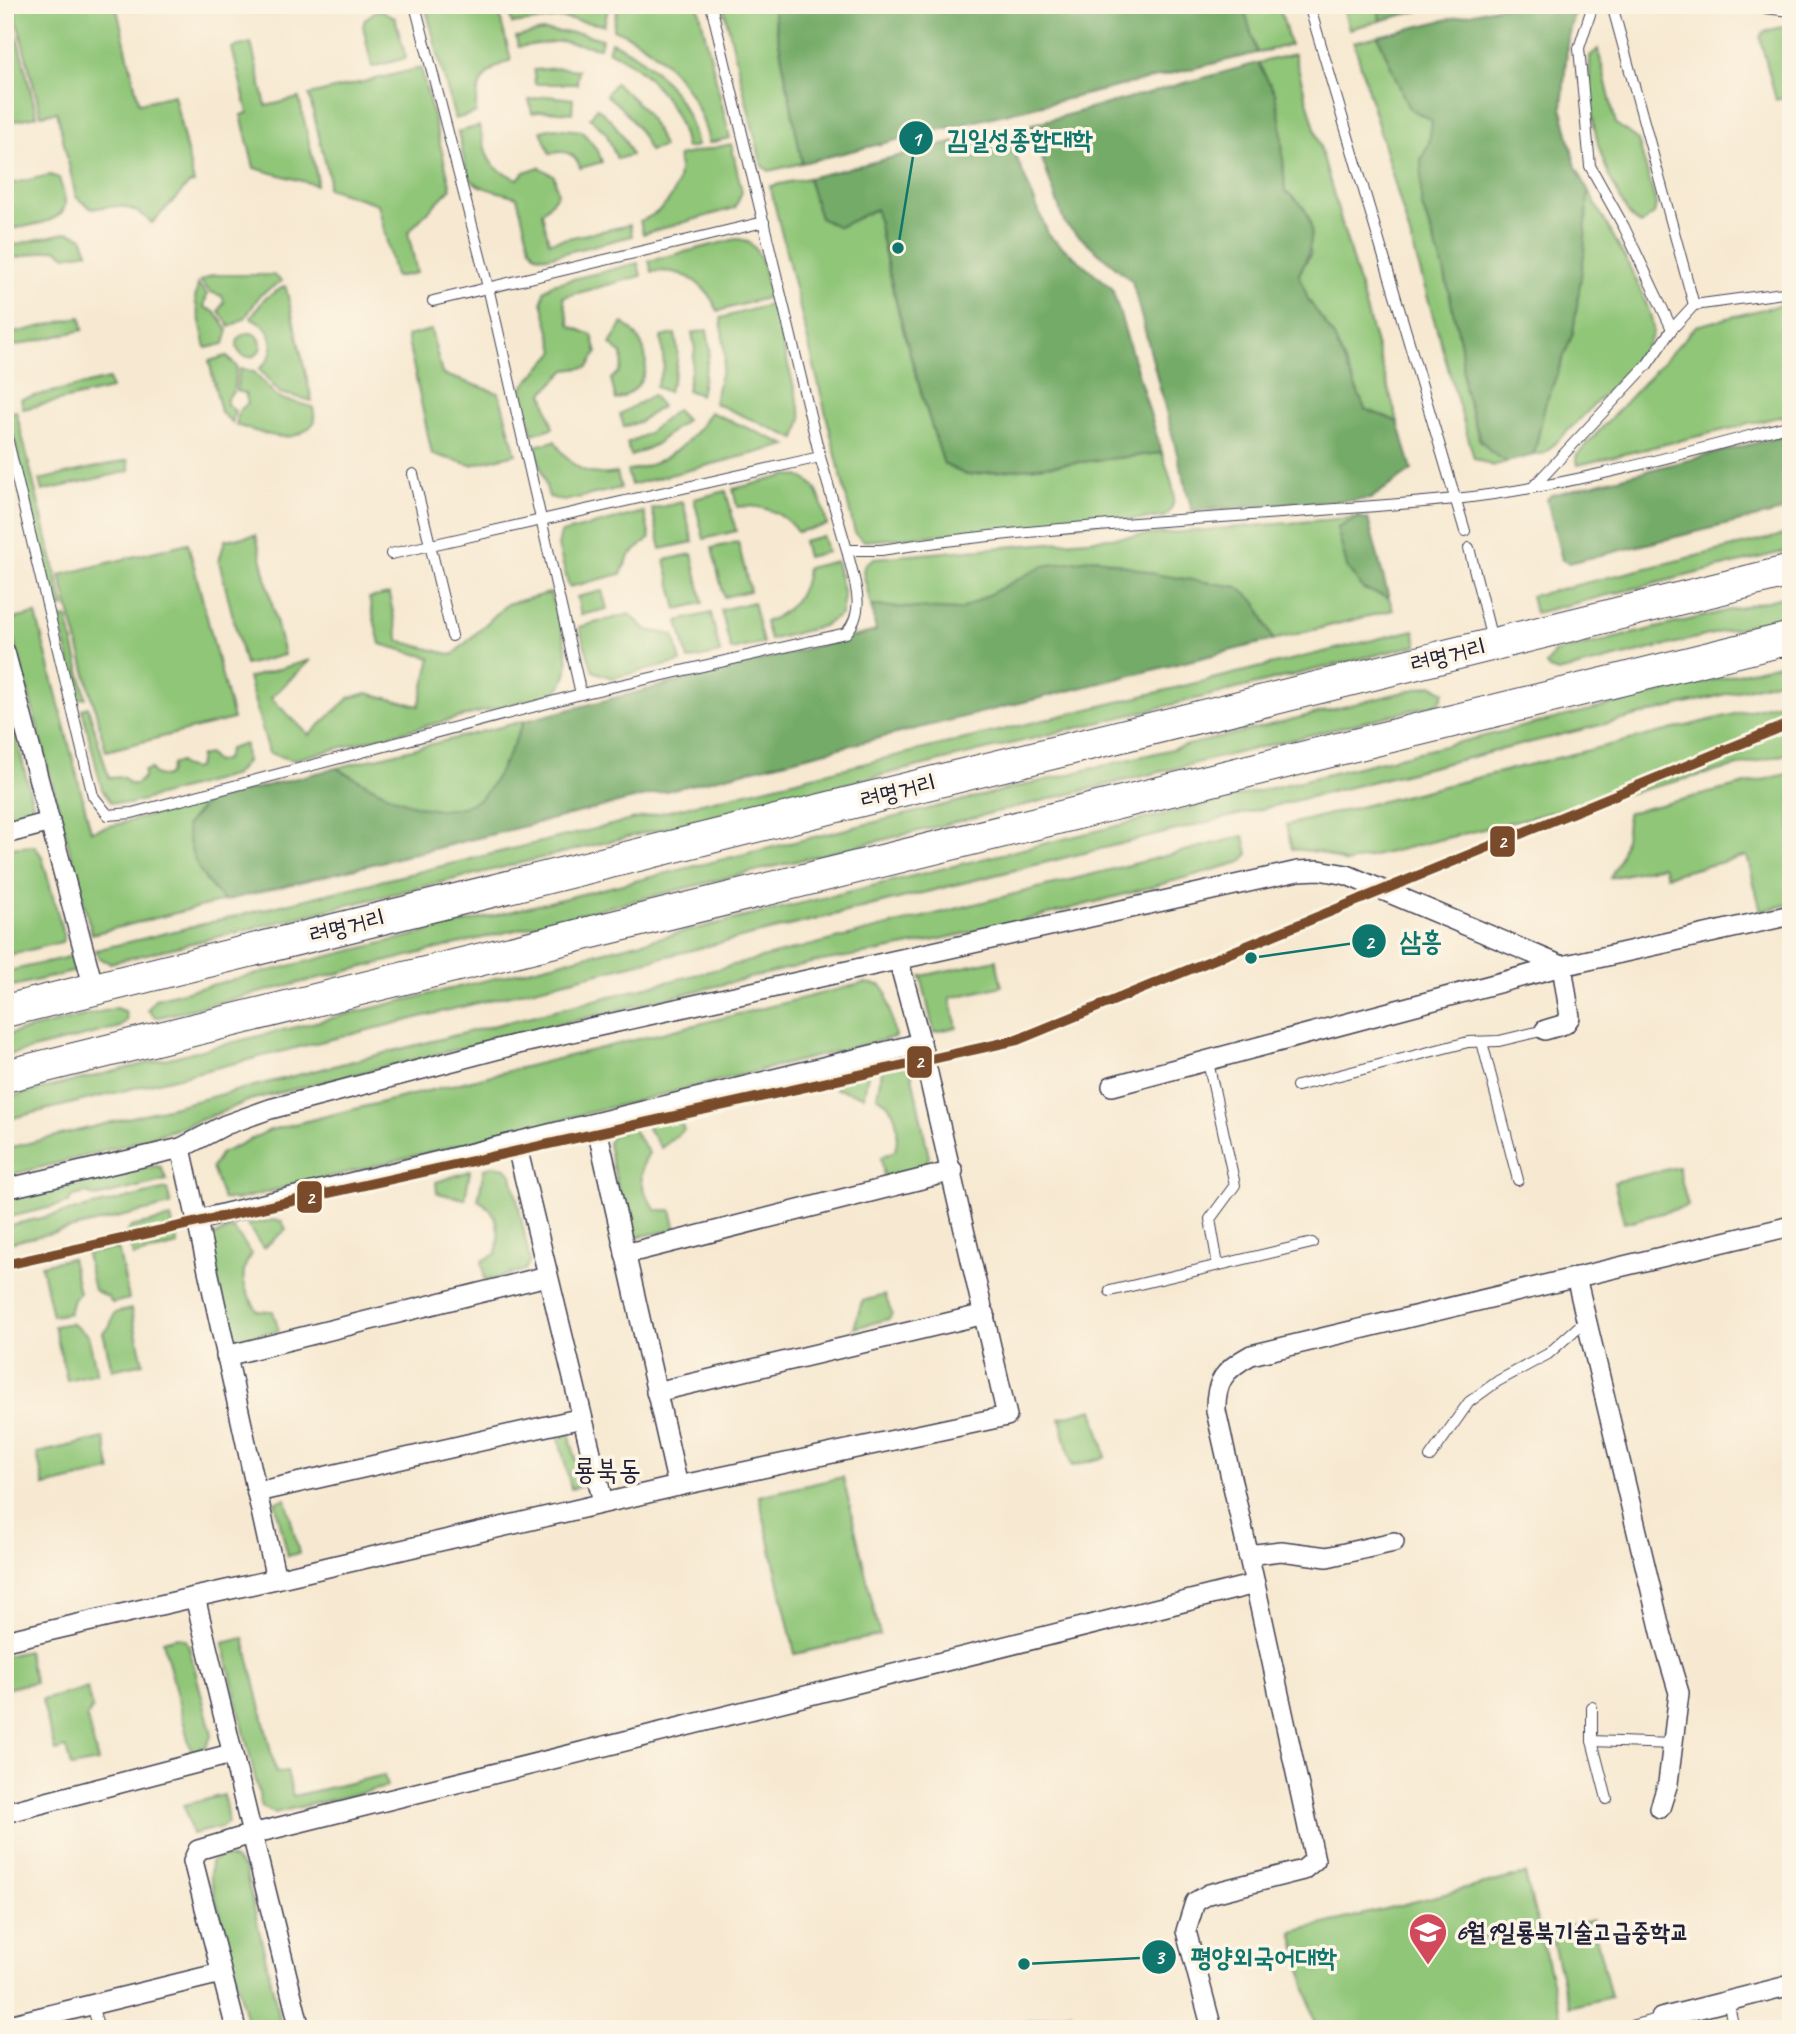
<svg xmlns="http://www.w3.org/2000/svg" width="1796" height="2034" font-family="Caveat,'Poor Story',sans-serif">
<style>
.green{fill:#90c678;stroke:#59745a;stroke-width:2}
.forest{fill:#74ab68;stroke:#4b6652;stroke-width:2}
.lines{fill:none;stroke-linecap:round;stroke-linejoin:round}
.service-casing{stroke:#424052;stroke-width:12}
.minor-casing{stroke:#424052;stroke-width:22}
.trunk-casing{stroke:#424052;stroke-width:34}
.service{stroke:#fff;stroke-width:10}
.minor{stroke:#fff;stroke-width:19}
.trunk{stroke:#fff;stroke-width:32}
.metro-1-casing{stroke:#fcf5e5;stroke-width:16}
.metro-1{stroke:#7a4b2a;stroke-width:10}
.labels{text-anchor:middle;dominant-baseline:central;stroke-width:7;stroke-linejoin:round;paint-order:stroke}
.street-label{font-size:24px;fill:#22223b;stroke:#fcf5e5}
.poi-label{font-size:24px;font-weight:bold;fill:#22223b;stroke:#fcf5e5;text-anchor:start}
.quarter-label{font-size:28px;fill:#22223b;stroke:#fcf5e5}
.leader{fill:none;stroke:#0f766e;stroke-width:2.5}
.callout-dot{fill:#0f766e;stroke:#fcf5e5;stroke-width:2.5}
.mark-label{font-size:21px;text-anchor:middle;font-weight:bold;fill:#fff}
.callout-label{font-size:26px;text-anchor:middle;font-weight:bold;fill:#0f766e;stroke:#fcf5e5;stroke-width:7;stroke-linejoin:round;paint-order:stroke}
.line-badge{stroke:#fcf5e5;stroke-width:2.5}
.badge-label{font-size:19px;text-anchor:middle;font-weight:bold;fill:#fff}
</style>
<rect width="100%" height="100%" fill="#fcf5e5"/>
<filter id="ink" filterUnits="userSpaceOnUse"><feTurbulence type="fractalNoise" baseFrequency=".0143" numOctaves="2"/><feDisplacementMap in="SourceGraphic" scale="14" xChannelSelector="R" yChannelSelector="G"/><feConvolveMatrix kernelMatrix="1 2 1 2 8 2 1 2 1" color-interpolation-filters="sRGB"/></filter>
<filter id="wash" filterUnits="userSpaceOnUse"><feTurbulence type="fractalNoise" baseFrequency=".00686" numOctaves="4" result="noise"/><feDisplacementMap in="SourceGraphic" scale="28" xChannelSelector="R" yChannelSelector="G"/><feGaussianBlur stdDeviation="1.57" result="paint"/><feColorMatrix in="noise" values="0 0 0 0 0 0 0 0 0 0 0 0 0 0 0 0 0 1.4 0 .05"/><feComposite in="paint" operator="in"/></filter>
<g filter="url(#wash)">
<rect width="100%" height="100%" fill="#f7e9d1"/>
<g class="green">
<path d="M5 5H9L37 116 5 123Z"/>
<path d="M13 5H116L139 103 174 95 194 183 189 184 152 223C132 204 118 204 92 209L76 197 57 112 41 115Z"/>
<path d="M425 5H497L511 60C484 70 475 84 476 113L455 119Z"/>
<path d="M507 5H609L604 25 561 18 512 24Z"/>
<path d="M618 5H698L730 138 709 143C698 91 662 48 613 29Z"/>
<path d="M723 5H772L802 163 769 171 762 166Z"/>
<path d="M1243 5H1279L1290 45 1257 53Z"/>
<path d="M1342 5H1378L1380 21 1349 29Z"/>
<path d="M376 11H383L395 18 406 58 372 67 363 26 365 19Z"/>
<path d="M1791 24V88L1788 96 1776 100 1760 38 1763 32Z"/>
<path d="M542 31 580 33 602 39 600 48 561 41 518 47 516 37Z"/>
<path d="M1378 36 1393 69 1433 121 1429 143 1421 160V203L1444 270 1461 346 1464 387 1479 439 1491 452 1507 462 1492 466 1474 458 1354 42Z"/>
<path d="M611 42C655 61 688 99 697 146L686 148C678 105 648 68 608 51Z"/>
<path d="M251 43 266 106 299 98 317 177 316 185 254 168 241 115 248 113 232 48Z"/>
<path d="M1598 49 1616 124 1638 140 1656 204 1654 214 1641 224C1628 218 1624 206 1618 194 1594 150 1588 105 1590 56Z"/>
<path d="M1294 54 1398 422 1365 409 1333 335 1308 299 1299 274 1311 253 1285 192 1281 124 1275 93 1258 63Z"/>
<path d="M421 68 451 188 408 232 417 273 395 277 378 204 327 188 329 178 309 95Z"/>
<path d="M560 68 578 70 577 84H535L534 70Z"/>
<path d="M615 83C638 101 654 119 663 147L649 151C640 127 626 110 606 95Z"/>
<path d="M547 96 573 99 572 113 545 111 532 113 529 100Z"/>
<path d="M597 108C614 121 625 135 631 155L617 159 606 133 590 118Z"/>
<path d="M479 126C489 159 484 166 518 179L524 172 539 167 554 176 558 194 542 213 549 242 630 225 632 236 548 257 536 255 530 247 517 197C461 182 471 187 458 132Z"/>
<path d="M554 128 582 131 598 151 602 162 580 168C576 153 564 149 550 154L541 131Z"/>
<path d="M731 144 742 192 735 208 643 234 640 221C669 210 683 187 678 156Z"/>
<path d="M50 175 59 178C61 186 66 197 65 205 62 225 20 226 5 230V185Z"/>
<path d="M808 178 820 218 839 227 876 209C891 296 916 380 944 464L966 475 1162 453C1168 472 1184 504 1164 517L864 541 855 533 770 186Z"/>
<path d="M1588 190C1602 217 1656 307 1653 332 1650 354 1565 433 1545 453L1534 455 1545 405 1573 333 1584 255Z"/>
<path d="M68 232 82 237 88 252 66 256 56 249 5 260V247Z"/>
<path d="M736 239C763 239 765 276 770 297L718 311C705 283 684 268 652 272L649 261Z"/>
<path d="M638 263 641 276 563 297 570 326 592 335 597 352 588 367 566 370 543 393 553 428 532 434 522 388 555 351 542 302 544 291 553 284Z"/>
<path d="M213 275H273L282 281 260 295 245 318 230 327 219 311 224 302 222 296 210 292 200 281Z"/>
<path d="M198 284 207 294 204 307 215 312 228 330 224 344 206 348 195 299Z"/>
<path d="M285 286 286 288 312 401 280 393 259 369C280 353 274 327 251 318L264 299Z"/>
<path d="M1791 302V414L1578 465 1576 456 1696 326Z"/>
<path d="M772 304 802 418 796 439 714 403 725 358 721 318Z"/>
<path d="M81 317 83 330 9 347 6 335Z"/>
<path d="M623 323C654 344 655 386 616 400L611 379C621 372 624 366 622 354L610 344Z"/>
<path d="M431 330 442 374 499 393 516 454 471 465 432 454 407 336Z"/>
<path d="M707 330 710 349 700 395 687 390 695 350 692 333Z"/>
<circle cx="249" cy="345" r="12"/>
<path d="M675 334C680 355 677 372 668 392L656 387 664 366 661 337Z"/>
<path d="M227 356 237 367 233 392 227 398V404L235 411 232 423 221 412 209 361Z"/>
<path d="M240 369 254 372 278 398 313 407 315 421C295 449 263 433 236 425L239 411 248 403 245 393 236 391Z"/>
<path d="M109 379 111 389 23 409 21 399Z"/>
<path d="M653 395 661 407 639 422 624 427 620 414Z"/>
<path d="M676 410 686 420 655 445 631 456 627 443 647 434Z"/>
<path d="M16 411 64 607 56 609 8 413Z"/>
<path d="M710 412 787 445 631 485 627 471C664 465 692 443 710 412Z"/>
<path d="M555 441C569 467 588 478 617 473L621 488 564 501 549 497 535 446Z"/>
<path d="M128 460 130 471 42 491 39 480Z"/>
<path d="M789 475C819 476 821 501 827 525L797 532C784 512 761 504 737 507L733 489Z"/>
<path d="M726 491 736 531 704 539 694 499Z"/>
<path d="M683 502 693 542 661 549 652 509Z"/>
<path d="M644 512 650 538 629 556 621 574 569 587 558 546 561 533Z"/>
<path d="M1359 517 1337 528 1363 589 1389 598 1393 610 1273 640 1256 602 1096 558 960 610 871 606 863 572 865 564 874 558Z"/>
<path d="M1791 533V550L1535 613 1531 596Z"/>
<path d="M256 535 284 655 245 665 219 561 225 540Z"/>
<path d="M823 536 827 552 807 557 803 541Z"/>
<path d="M738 542 750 591 724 597 712 548Z"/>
<path d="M188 543 233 719 106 751 60 575Z"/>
<path d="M692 554 703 603 677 609 665 560Z"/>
<path d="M836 561 844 596 841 615 823 626 770 640 765 622C790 613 805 594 807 568Z"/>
<path d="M602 591 607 609 581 615 577 597Z"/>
<path d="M550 593C558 622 584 674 552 694L292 760 269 753 248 678 310 660 271 698 309 735 349 698 367 693 419 706 431 658 380 644 369 598 389 594 399 641 453 655 507 604Z"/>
<path d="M1791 595V615L1558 672 1549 669 1546 665 1554 653Z"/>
<path d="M753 602 763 643 731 650 721 610Z"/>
<path d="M711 613 720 653 688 660 678 621Z"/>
<path d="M36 614 91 831 207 801 186 826 205 880 224 901 92 934 9 620Z"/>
<path d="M629 614 647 630 674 635 681 662 612 678 593 671 579 627Z"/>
<path d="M67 617 86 698 79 699 59 619Z"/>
<path d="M1414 630 1417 645 110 963 99 958 96 950Z"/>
<path d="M1791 661V678L5 1120V1098Z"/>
<path d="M1432 685 1444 692 1441 701 1437 704 160 1017H155L148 1010 155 999Z"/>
<path d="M5 688 35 814 5 822Z"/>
<path d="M1791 700V753L1346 863 1320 852 1292 849 1286 825Z"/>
<path d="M88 707 109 778 123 777 130 784H136L144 777V771L151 769 154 774 164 777 169 774 172 764 180 762 182 766 193 769 198 767 200 756 208 754 216 762 226 759 229 749 245 744 246 762 235 775 129 804 111 802 102 789 82 709Z"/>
<path d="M524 721C516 739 494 790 478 800 432 828 377 788 336 768Z"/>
<path d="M1791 773V904L1761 911 1747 856 1666 876 1663 866 1610 878C1623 856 1627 838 1627 813Z"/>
<path d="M1244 836 1248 854 1241 862C1100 902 960 940 815 962L250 1100C171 1135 90 1156 5 1176V1149Z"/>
<path d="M35 846 42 857 64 936 62 942 5 956V848Z"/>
<path d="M77 955 81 970 5 988V972Z"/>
<path d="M996 960 1002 986 950 998 957 1027 934 1032 921 976Z"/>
<path d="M864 983 881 985 886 992 895 1037 236 1200 223 1199 212 1168 220 1154 270 1130Z"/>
<path d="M116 1008 125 1011 127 1020 120 1027 5 1056V1035Z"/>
<path d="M893 1063 906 1064 911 1071 929 1157 924 1167 884 1177 881 1157 895 1151C900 1128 898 1108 877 1096L883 1065Z"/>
<path d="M869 1068 864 1096 836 1089 835 1079Z"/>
<path d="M670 1120H680L684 1130 661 1148 645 1124Z"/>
<path d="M631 1127 649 1153C635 1173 642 1192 656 1210H671L676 1230 635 1237 627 1230 608 1144 611 1136Z"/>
<path d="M155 1166 161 1167 167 1180 96 1197 87 1193 71 1197 69 1203 10 1217 5 1213V1199Z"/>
<path d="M494 1166 506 1168 512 1175 530 1261 525 1270 485 1281 482 1261 496 1254C501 1232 499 1211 478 1200L484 1169Z"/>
<path d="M1678 1167 1688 1206 1624 1223 1614 1182Z"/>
<path d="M470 1171 465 1199 437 1193 436 1182Z"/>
<path d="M167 1189 171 1205 5 1244V1235L11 1225Z"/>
<path d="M171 1218 178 1245 133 1256 127 1233 131 1227Z"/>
<path d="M273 1220 282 1221 286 1230 263 1248 247 1225Z"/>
<path d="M233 1228 252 1254C237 1273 244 1292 258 1311H273L279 1331 238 1338 229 1331 210 1245 213 1236Z"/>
<path d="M118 1248 129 1299 112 1303 108 1297 94 1290 86 1254Z"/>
<path d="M71 1258 79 1293 73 1299 69 1313 52 1316 41 1265Z"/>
<path d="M885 1295 892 1314 889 1319 854 1328 862 1301Z"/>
<path d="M131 1309 143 1363 112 1370 103 1332 110 1326 114 1313Z"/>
<path d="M71 1323 88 1335 97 1373 67 1380 54 1326Z"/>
<path d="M1093 1409 1106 1457 1072 1466 1060 1418Z"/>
<path d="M569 1432 582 1486 571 1489 558 1434Z"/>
<path d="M104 1438 111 1471 44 1486 37 1453Z"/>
<path d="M843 1477 880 1635 795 1654 759 1496Z"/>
<path d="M286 1499 299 1553 288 1556 275 1502Z"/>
<path d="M177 1637 186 1640 189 1647 212 1735 206 1747 191 1751 163 1641Z"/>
<path d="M244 1638 276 1773 287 1771 293 1796 384 1775 387 1787 274 1813 262 1807 223 1643Z"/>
<path d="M27 1651 35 1682 5 1689V1656Z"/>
<path d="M87 1688 92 1708 87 1717 98 1762 71 1767 66 1748 55 1751 42 1700Z"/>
<path d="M224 1795 228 1822 222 1827 192 1834 184 1805Z"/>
<path d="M222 1856 235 1860 245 1869 282 2029H249L210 1876 211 1862Z"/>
<path d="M1525 1874 1563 2024 1546 2029H1316L1292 1932Z"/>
<path d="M1592 1920 1611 1997 1569 2007 1550 1931Z"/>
<path d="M1071 2012 1075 2029H1026L1024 2022Z"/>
</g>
<g class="forest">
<path d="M772 5H1243L1257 53 802 163Z"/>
<path d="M1378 5H1440L1380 21Z"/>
<path d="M1507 5H1576L1568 37 1562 109 1576 167 1588 190 1584 255 1573 333 1545 405 1534 455 1507 462 1491 452 1480 439 1464 387 1461 346 1444 270 1421 203V160L1429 143 1432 121 1408 107 1378 36Z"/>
<path d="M1258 63 1275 93 1281 124 1285 192C1319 210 1316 244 1299 274L1308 299 1333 335 1365 409 1398 422 1412 470 1370 499 1192 511 1132 281 1065 224 1030 125Z"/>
<path d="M1005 130 1049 236 1112 288 1162 453 966 475 944 464C916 380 892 296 876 209L839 227 820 218 808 178Z"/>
<path d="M1791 434V509L1569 563 1562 560 1547 499 1551 495Z"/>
<path d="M1359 517 1368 519 1389 598 1363 589 1347 567 1337 528Z"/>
<path d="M1096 558 1160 575 1238 587 1256 602 1273 640 224 901C200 875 191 861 186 826L207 801 336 768C377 788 432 828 478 800 494 790 516 739 524 721L876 631 871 606 960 610 1043 566Z"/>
</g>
</g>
<g filter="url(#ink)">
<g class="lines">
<g class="service-casing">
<g id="service">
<path d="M415 5 488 287 581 694"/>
<path d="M711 5 820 457 847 550H881C1071 521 1264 518 1455 499 1569 487 1680 454 1791 425"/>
<path d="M1309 5 1465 531"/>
<path d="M1612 5 1694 305 1791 292"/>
<path d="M1763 5 1765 8 1791 11"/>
<path d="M433 301 764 222"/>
<path d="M1672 329 1694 305"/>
<path d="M5 429 93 796 108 815 132 813 581 694 846 633C868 609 853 579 847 550"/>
<path d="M413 474 452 636"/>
<path d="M1534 486 1647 365 1672 329 1624 227 1590 166 1579 48 1593 5"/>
<path d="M1469 548 1492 640"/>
<path d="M391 554 820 457"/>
<path d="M1482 1042 1518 1180"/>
<path d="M1208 1062 1235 1185 1210 1219 1218 1265"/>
<path d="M1297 1086 1468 1042 1499 1041 1545 1030"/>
<path d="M1110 1291 1312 1243"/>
<path d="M1430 1457 1469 1402 1498 1381 1548 1354 1586 1320"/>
<path d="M1592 1707V1741L1607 1799"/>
<path d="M1592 1741 1673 1744"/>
<path d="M1728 2001 1734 2029"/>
<path d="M92 2005 99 2029"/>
<path d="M1619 2029 1661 2018"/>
</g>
</g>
<g class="minor-casing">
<g id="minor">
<path d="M5 652 94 989"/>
<path d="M5 834 50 822"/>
<path d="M1112 1086 1562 966 1791 915"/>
<path d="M596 1124 678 1486 1007 1416 921 1043"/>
<path d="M516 1143 603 1502"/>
<path d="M5 1189 181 1148"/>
<path d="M198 1220 921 1043 899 962"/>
<path d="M625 1254 953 1171"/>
<path d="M1576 1277 1662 1636 1679 1693 1668 1783 1660 1808"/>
<path d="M226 1356 547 1276"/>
<path d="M656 1392 985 1314"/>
<path d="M257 1492 582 1418"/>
<path d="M1248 1555 1281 1551 1327 1557 1394 1542"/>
<path d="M276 1579 678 1486"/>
<path d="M5 1641 195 1597"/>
<path d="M5 1813 231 1754"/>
<path d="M5 2026 221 1973"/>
<path d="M236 2029 193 1861 198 1850 252 1834 195 1597 276 1579 181 1148 225 1125 270 1109 518 1044 1298 871 1319 870 1347 875 1562 966 1570 1017 1565 1024 1545 1030"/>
<path d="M300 2029 252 1834 1255 1584 1216 1411C1215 1381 1225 1369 1251 1355L1791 1226"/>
<path d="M1212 2029 1186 1931 1195 1902 1209 1894 1303 1870 1315 1860 1255 1584"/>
<path d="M1662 2029 1661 2018 1791 1985"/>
</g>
</g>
<g class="trunk-casing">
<g id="trunk">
<path d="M5 1011 1791 571"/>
<path d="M5 1076 1791 638"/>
</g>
</g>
<use href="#service" class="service"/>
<use href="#minor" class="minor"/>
<use href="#trunk" class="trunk"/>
<g class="metro-1-casing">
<path id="metro-1" d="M5 1265 1017 1040 1791 723"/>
</g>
<use href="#metro-1" class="metro-1"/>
</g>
</g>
<defs>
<g id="school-pin" transform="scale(2.0125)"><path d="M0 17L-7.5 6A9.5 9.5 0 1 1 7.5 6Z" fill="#d1495b" stroke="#fcf5e5"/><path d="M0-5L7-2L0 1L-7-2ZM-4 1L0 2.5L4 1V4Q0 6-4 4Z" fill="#fff"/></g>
</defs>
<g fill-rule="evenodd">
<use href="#school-pin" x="1428" y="1932"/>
</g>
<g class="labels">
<g class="street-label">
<text transform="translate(1448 655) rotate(-14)">려명거리</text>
<text transform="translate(898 791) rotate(-14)">려명거리</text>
<text transform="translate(347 926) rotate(-14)">려명거리</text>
</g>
<g class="poi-label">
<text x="1455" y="1932">6월9일룡북기술고급중학교</text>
</g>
<g class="quarter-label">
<text x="607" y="1469">룡북동</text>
</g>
</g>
<path class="leader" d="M898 248L916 138M1251 958L1369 941M1024 1964L1159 1957"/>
<g class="callout-dot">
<circle cx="898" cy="248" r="7"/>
<circle cx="1251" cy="958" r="7"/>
<circle cx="1024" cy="1964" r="7"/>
<circle cx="916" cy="138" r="18"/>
<circle cx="1369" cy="941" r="18"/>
<circle cx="1159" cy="1957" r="18"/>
</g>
<g class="mark-label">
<text x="916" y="146">1</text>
<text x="1369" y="949">2</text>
<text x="1159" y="1964">3</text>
</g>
<g class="callout-label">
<text x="1020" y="148">김일성종합대학</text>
<text x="1421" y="950">삼흥</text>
<text x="1264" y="1966">평양외국어대학</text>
</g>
<g class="line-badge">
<rect x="1489" y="825" width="27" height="33" rx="7" fill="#7a4b2a"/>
<rect x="906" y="1045" width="27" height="34" rx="7" fill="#7a4b2a"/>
<rect x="296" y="1180" width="27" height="34" rx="7" fill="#7a4b2a"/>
</g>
<g class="badge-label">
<text x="1502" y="848">2</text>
<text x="919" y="1068">2</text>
<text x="310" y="1204">2</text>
</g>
<rect width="1796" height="2034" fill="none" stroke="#fcf5e5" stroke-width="28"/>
</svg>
